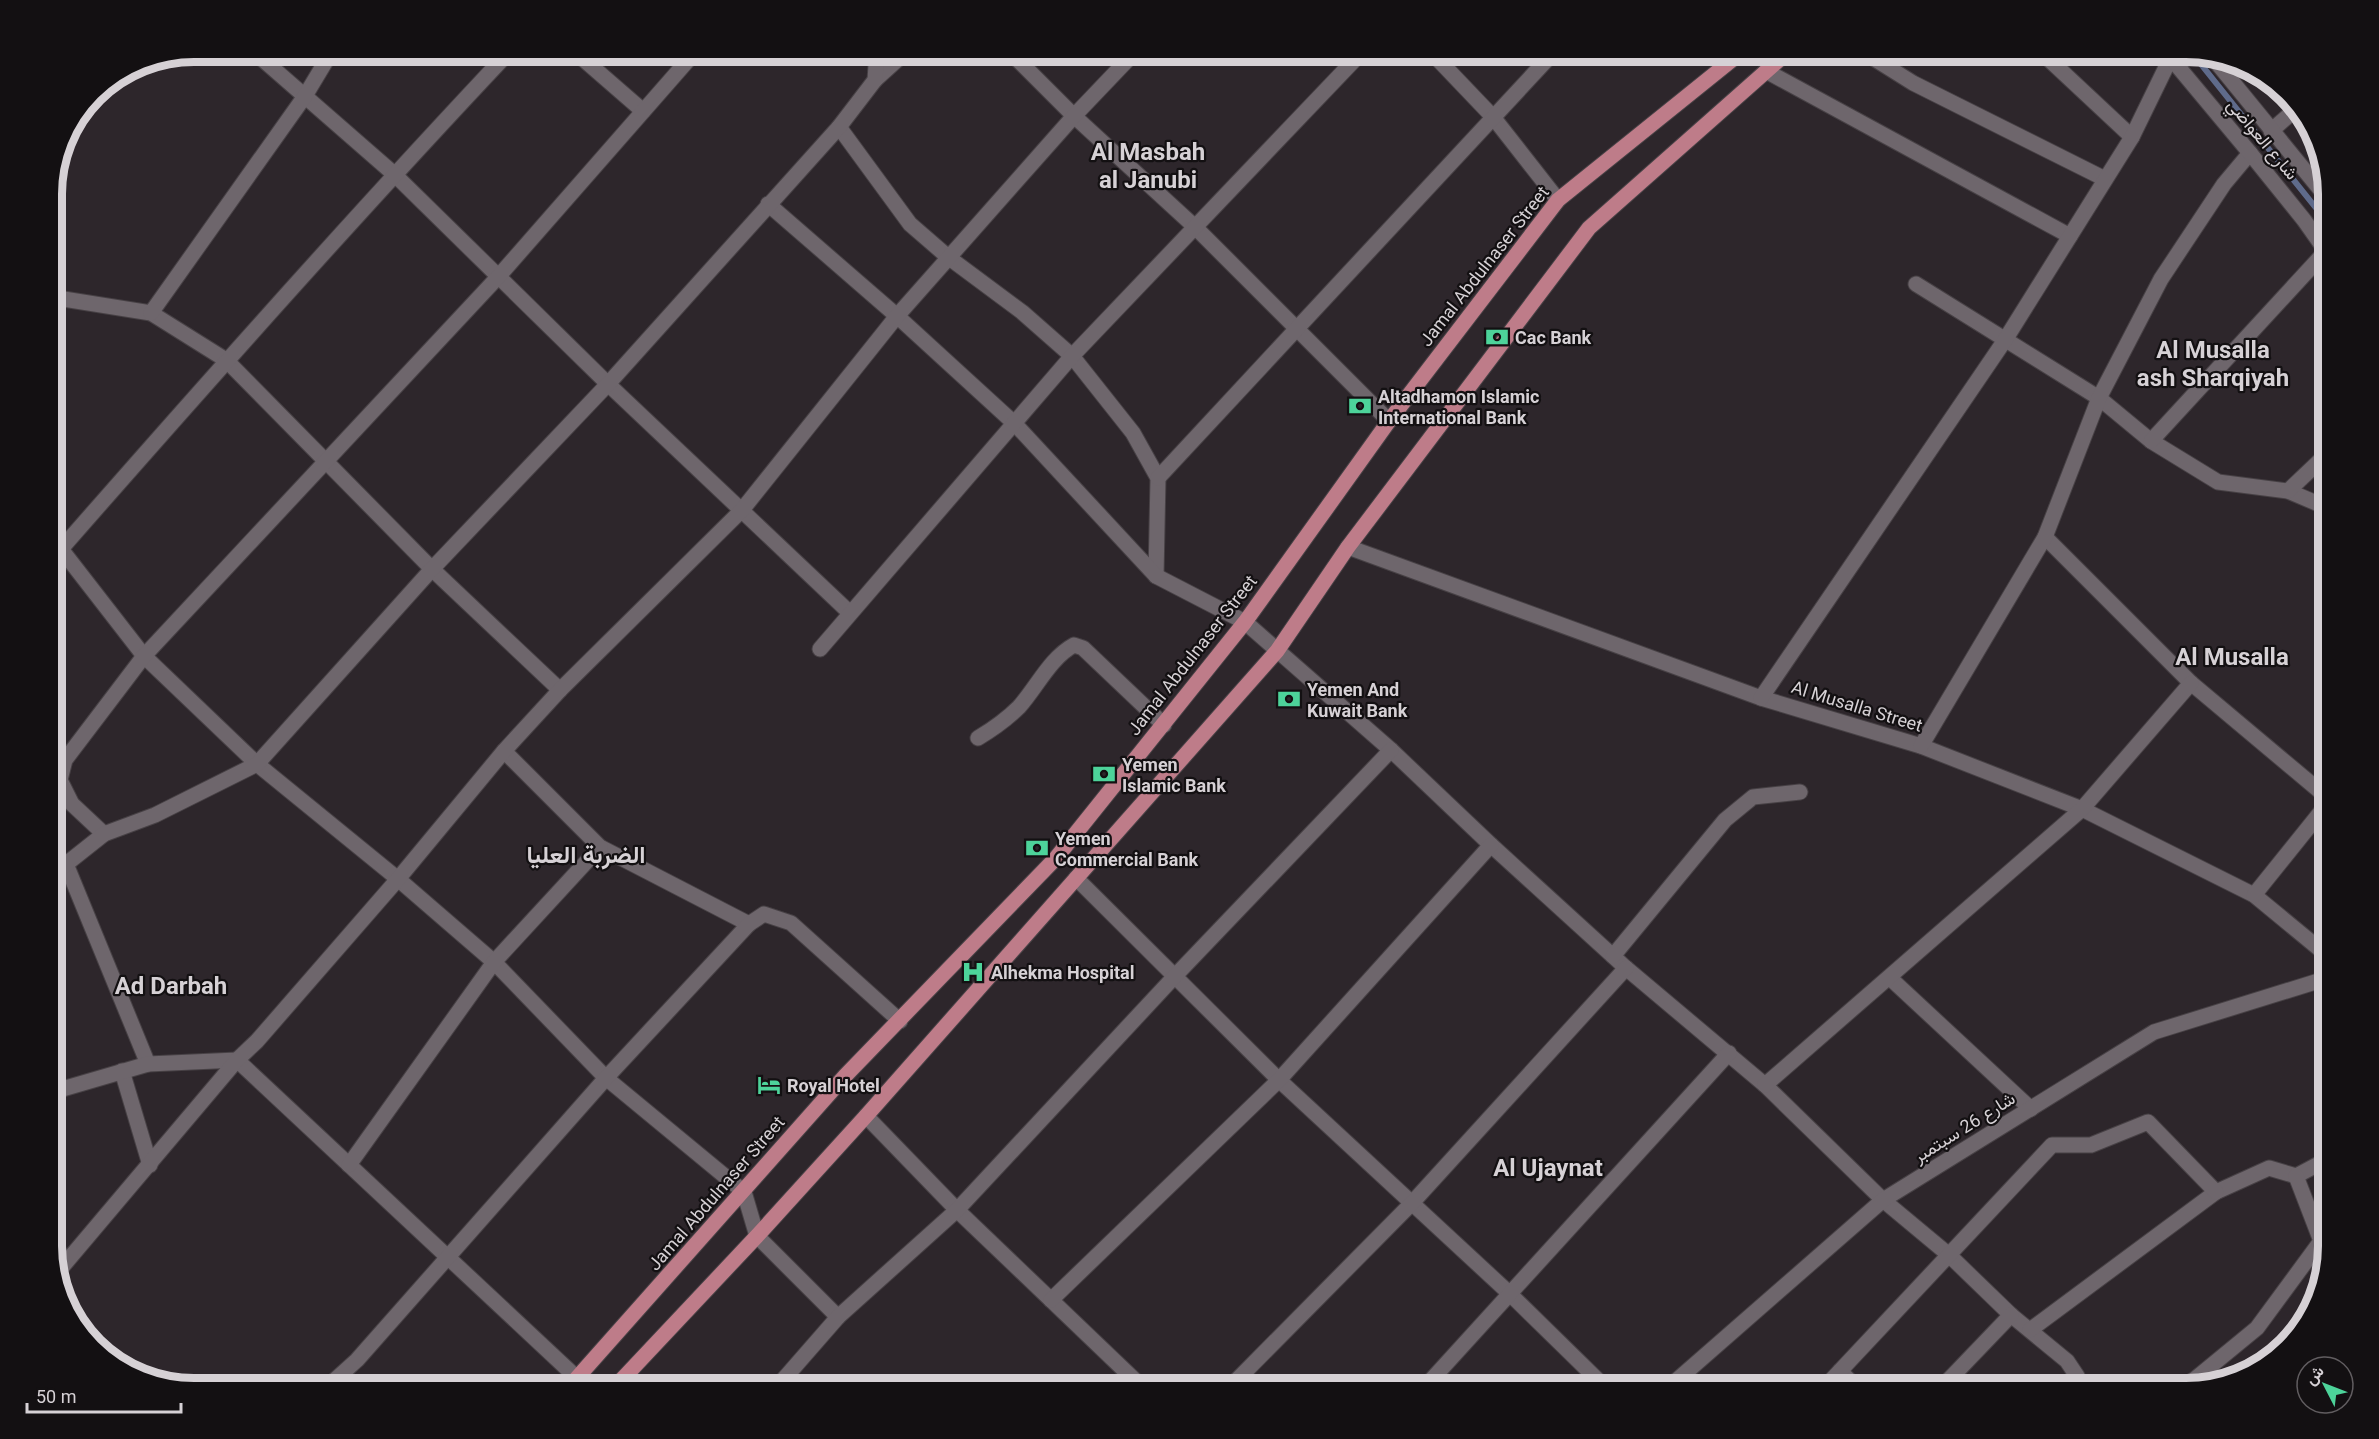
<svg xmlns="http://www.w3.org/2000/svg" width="2379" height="1439" font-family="Roboto,Vazirmatn,sans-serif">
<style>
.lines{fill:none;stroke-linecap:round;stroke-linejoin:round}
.stream{stroke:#5f6b8b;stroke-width:6}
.street-casing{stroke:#474145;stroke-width:17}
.secondary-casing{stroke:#474145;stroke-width:17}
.primary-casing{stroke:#474145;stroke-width:17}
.street{stroke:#6e666c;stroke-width:15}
.secondary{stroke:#6e666c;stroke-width:15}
.primary{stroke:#be7c89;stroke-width:15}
.labels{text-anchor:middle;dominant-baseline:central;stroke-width:4.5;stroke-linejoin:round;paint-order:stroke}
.street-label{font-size:18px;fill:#d6d1d5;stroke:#131012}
.poi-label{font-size:18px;font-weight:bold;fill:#d6d1d5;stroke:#131012;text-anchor:start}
.district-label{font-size:24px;font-weight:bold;fill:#d6d1d5;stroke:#131012}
.rim{fill:none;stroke:#d6d1d5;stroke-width:8}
</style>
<rect width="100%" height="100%" fill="#2d262b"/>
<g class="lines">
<path class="stream" d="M2192 53 2328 223"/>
<g class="street-casing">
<g id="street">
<path d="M253 51 394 174 608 384 850 613"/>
<path d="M574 51 643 111"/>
<path d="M1009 51 1074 116 1195 227 1389 421"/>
<path d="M1430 51 1493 117 1558 200"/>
<path d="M1862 51 1913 83 2105 179"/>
<path d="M2040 51 2132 137"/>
<path d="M1766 71 2070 236"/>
<path d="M875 80 907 51"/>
<path d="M839 127 910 224 948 257 1022 312 1072 356 1133 433 1158 478 1156 576"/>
<path d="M2271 131 2296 109"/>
<path d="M768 204 897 316 1015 424 1156 576 1245 622 1391 750 1491 845 1626 968 1765 1085 1883 1200 1949 1255 2011 1315 2067 1361 2077 1376 2073 1388"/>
<path d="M1916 284 2099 398 2151 441 2218 482 2288 491 2328 508"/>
<path d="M51 297 151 313 226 360 432 569 560 690"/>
<path d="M151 313 305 96 332 51"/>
<path d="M2151 441 2326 251"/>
<path d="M1158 478 1555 51"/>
<path d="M2288 491 2328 453"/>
<path d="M2045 537 2191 683 2328 798"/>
<path d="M51 540 61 549 144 656 257 764 398 879 494 962 606 1078 744 1192 757 1236 838 1317"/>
<path d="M1348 547 1761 698 1921 746 2082 809 2254 895 2328 956"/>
<path d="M51 566 61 549C208 381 356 214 510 51"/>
<path d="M820 649 1072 356 1363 51"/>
<path d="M1761 698 2005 340 2132 137 2171 57 2177 51"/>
<path d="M978 738C993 729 1007 719 1019 707 1037 687 1050 658 1074 645L1083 648 1164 725"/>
<path d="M1921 746 2045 537 2099 398 2161 279 2224 184 2250 153"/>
<path d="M504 751 600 847 749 924"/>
<path d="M104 834 72 804 60 780 65 760 144 656 498 277 696 51"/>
<path d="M66 864 148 1064"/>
<path d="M51 876 104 834 155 815 257 764 432 569 608 384 839 127 875 80 877 51"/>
<path d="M1076 878 1279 1080 1509 1293 1606 1388"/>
<path d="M2254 895 2328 803"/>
<path d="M1613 956 1725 820 1753 797 1800 792"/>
<path d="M1890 978 2031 1109"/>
<path d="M122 1071 150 1165"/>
<path d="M1765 1085 2082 809 2191 683"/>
<path d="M51 1096 59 1090 148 1064 237 1060 577 1378"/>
<path d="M866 1116 957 1210 1143 1388"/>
<path d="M349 1165 494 962 600 847"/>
<path d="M57 1273 237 1060 257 1041 398 879 504 751 560 690 742 510 897 316 1074 116 1136 51"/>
<path d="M1051 1300 1279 1080 1491 845"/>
<path d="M2030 1330 2216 1192 2269 1168 2296 1176 2328 1159"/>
<path d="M1840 1371 1857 1388"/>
<path d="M326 1388 357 1360 606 1078 749 924 764 914 791 923 900 1021"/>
<path d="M776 1388 838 1317 957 1210 1175 976 1391 750"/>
<path d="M1229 1388 1412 1203 1626 968"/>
<path d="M1424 1388 1729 1053"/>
<path d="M1668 1388 1883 1200 2154 1032 2328 978"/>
<path d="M1824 1388 2052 1145H2091L2148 1122 2216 1192"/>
<path d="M1941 1388 2011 1315"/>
<path d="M2184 1388 2257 1328 2321 1241 2296 1176"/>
</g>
</g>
<g class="secondary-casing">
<g id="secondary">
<path d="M2165 51 2250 153 2304 220 2328 254"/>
<path d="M2213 58 2328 199"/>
</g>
</g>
<g class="primary-casing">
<g id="primary">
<path d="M568 1388 845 1076 1056 858 1245 622 1389 421 1558 200 1743 51"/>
<path d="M614 1388 757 1236 866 1116 1277 651 1348 547 1589 228 1789 51"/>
</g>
</g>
<use href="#street" class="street"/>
<use href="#secondary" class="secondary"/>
<use href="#primary" class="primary"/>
</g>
<defs>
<g id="bank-bare" transform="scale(1.8)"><path d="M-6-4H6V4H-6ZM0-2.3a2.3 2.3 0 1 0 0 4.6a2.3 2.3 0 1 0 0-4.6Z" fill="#4dd39a" stroke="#131012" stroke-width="2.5" paint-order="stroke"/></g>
<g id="hospital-bare" transform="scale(1.8)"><path d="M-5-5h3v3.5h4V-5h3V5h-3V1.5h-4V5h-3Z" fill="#4dd39a" stroke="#131012" stroke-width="2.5" paint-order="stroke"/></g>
<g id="hotel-bare" transform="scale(1.8)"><path d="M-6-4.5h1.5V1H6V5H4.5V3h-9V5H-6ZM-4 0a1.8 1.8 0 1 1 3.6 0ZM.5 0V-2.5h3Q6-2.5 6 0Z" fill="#4dd39a" stroke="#131012" stroke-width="2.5" paint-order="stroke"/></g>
</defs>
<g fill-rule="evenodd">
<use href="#bank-bare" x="1497" y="337"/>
<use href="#bank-bare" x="1360" y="406"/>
<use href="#bank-bare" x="1289" y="699"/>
<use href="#bank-bare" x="1104" y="774"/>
<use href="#bank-bare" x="1037" y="848"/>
<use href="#hospital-bare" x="973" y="972"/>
<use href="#hotel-bare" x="769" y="1085"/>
</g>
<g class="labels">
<g class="street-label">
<text transform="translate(2263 139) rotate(50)">شارع العواضي</text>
<text transform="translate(1484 266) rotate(-52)">Jamal Abdulnaser Street</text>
<text transform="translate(1192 655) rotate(-52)">Jamal Abdulnaser Street</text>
<text transform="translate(1857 706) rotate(17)">Al Musalla Street</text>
<text transform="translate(1964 1127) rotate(-32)">شارع 26 سبتمبر</text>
<text transform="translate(716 1193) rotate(-49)">Jamal Abdulnaser Street</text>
</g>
<g class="poi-label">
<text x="1515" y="337">Cac Bank</text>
<text x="1378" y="396">Altadhamon Islamic<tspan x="1378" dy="21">International Bank</tspan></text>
<text x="1307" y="689">Yemen And<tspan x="1307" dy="21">Kuwait Bank</tspan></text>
<text x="1122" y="764">Yemen<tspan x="1122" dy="21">Islamic Bank</tspan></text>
<text x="1055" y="838">Yemen<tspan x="1055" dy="21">Commercial Bank</tspan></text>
<text x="991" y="972">Alhekma Hospital</text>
<text x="787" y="1085">Royal Hotel</text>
</g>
<g class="district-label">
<text x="1148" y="152">Al Masbah<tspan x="1148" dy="28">al Janubi</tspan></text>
<text x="2213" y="350">Al Musalla<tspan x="2213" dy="28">ash Sharqiyah</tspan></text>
<text x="2232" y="657">Al Musalla</text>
<text x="586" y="855">الضربة العليا</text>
<text x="171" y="986">Ad Darbah</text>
<text x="1548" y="1168">Al Ujaynat</text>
</g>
</g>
<path d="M0 0H2379V1439H0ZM194 62H2186A132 132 0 0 1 2318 194V1246A132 132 0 0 1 2186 1378H194A132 132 0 0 1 62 1246V194A132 132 0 0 1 194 62Z" fill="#131012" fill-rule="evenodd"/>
<path class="rim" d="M194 62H2186A132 132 0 0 1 2318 194V1246A132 132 0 0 1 2186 1378H194A132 132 0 0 1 62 1246V194A132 132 0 0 1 194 62Z"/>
<g transform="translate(2325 1385) rotate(312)"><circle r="28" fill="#131012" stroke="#615d60" stroke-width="1.5"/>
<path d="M0-4.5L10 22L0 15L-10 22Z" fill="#4dd39a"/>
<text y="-9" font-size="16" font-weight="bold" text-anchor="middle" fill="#d6d1d5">ش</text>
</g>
<path d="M27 1403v9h154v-9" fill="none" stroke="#d6d1d5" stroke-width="3"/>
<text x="36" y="1403" font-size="18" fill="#d6d1d5" stroke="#131012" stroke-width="4.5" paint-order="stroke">50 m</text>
</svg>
